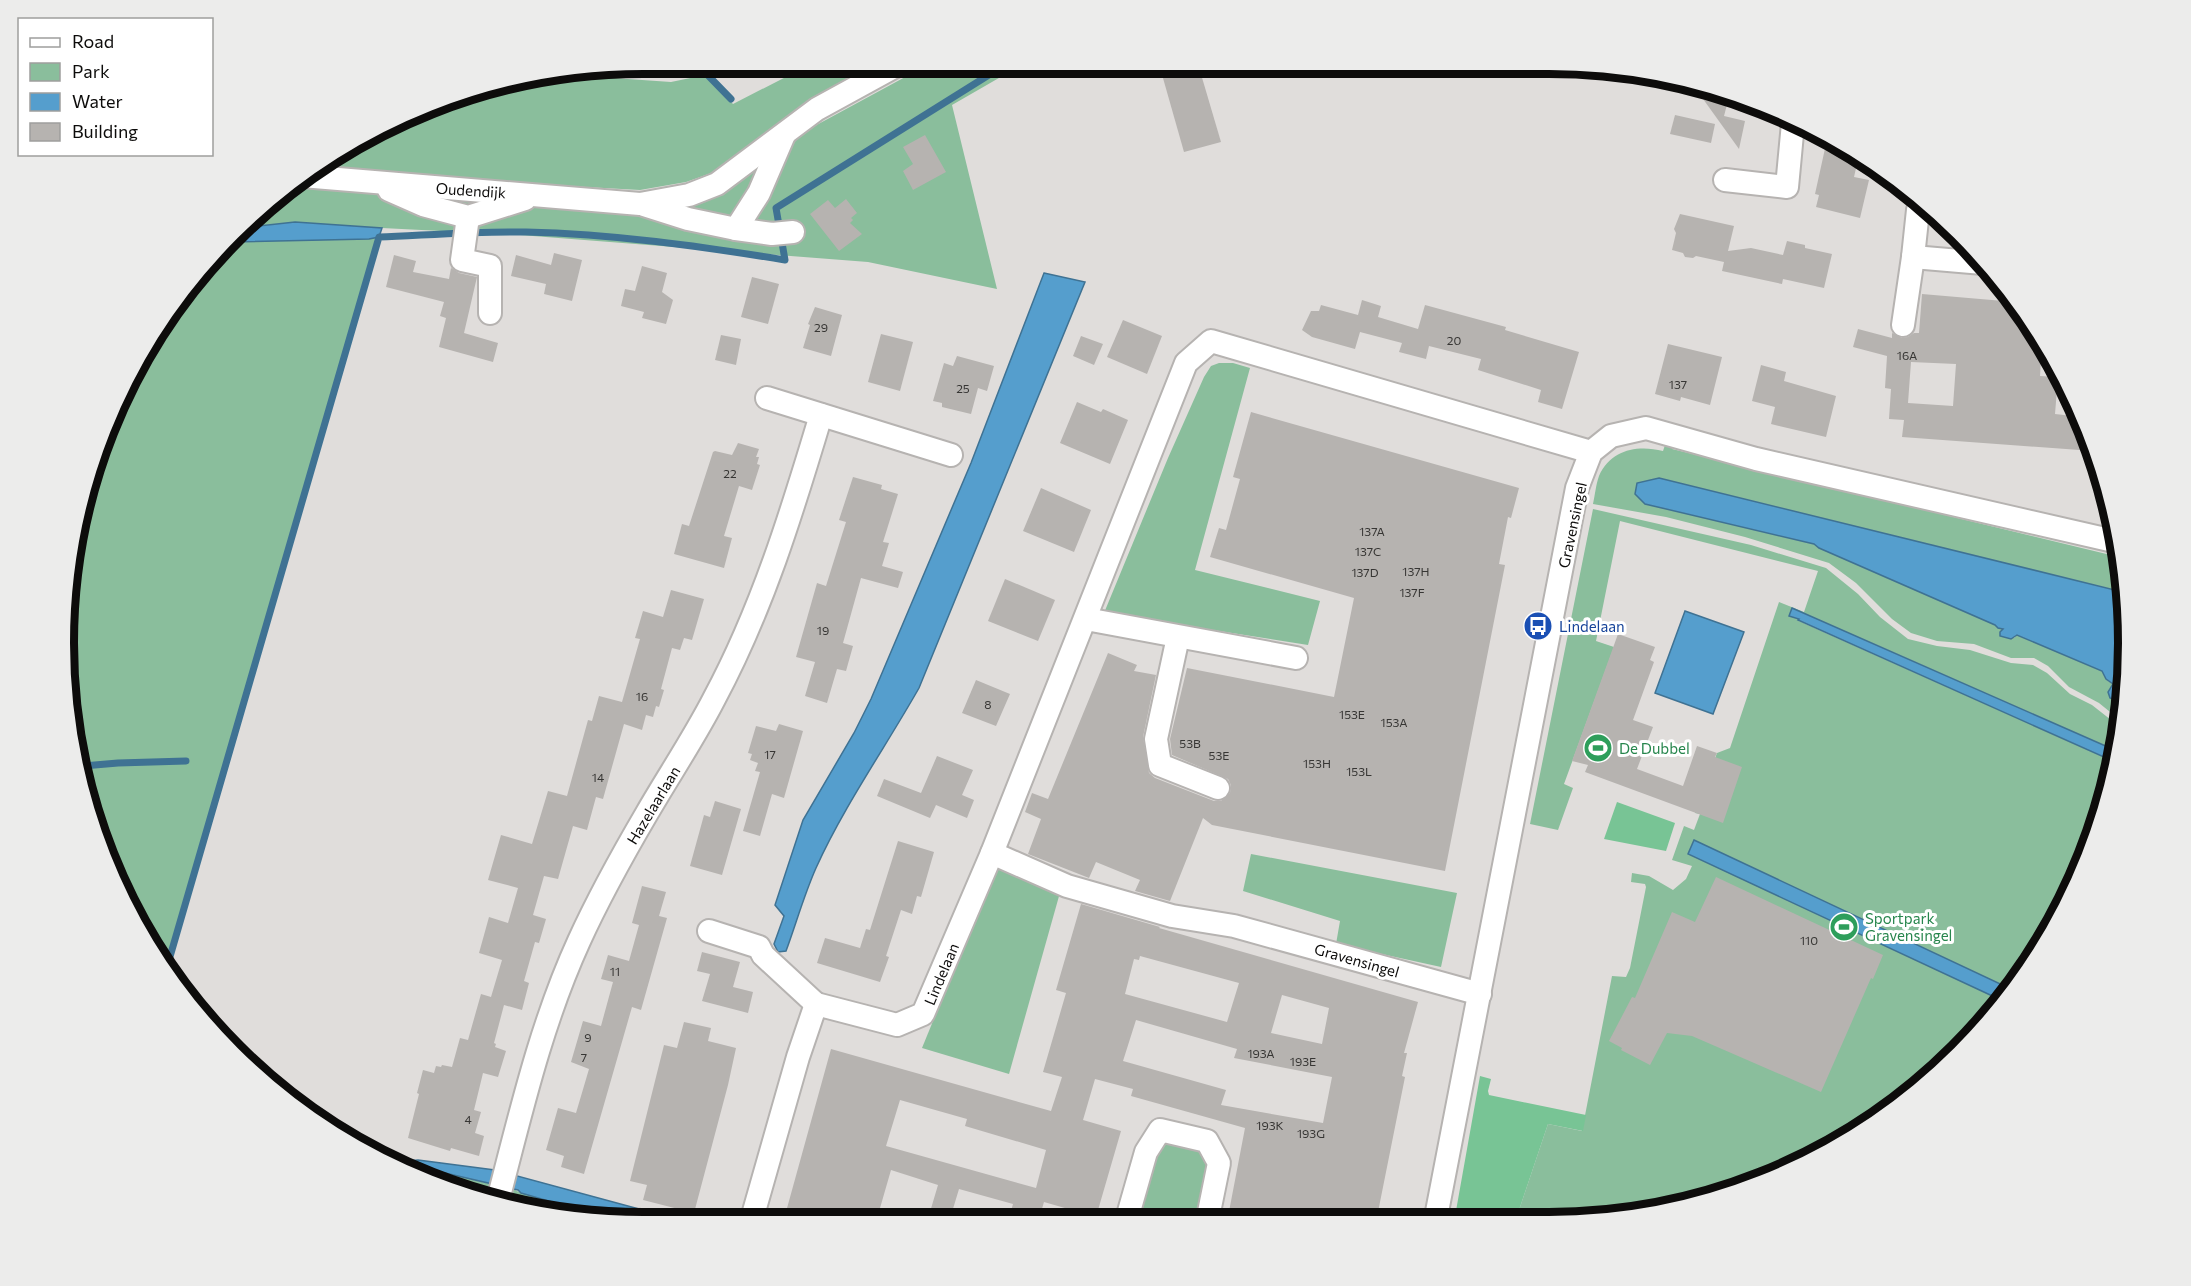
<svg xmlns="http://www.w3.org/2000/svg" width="2191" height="1286" font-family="Commissioner,sans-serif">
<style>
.green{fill:#8abe9c}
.forest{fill:#78c495}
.water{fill:#559ecd;stroke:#3f7293;stroke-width:1.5}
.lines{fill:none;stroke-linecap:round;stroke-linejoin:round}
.stream{stroke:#3f7293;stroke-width:7}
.building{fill:#b6b3b0;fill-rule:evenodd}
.minor-casing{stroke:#b6b3b1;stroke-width:26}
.minor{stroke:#fff;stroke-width:22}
.labels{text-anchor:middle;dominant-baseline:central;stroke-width:6;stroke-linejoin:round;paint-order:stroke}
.number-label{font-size:12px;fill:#373634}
.street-label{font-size:15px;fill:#0d0c0b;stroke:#fff}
.transit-label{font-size:15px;fill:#164399;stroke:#fff;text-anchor:start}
.leisure-label{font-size:15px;fill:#27864d;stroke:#fff;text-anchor:start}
.rim{fill:none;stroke:#0d0c0b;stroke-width:8}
</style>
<rect width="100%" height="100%" fill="#e0dddb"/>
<g class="green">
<path d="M813 63H891L720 170 686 182 640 190 310 172 457 94 570 75 671 82 705 75 733 104Z"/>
<path d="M931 63 1023 64 952 105 997 289 868 262 520 235 382 228 295 222 249 227 285 188 305 187 599 204 724 190 811 128Z"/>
<path d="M379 237 351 324 244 705 227 756 167 967 94 830 63 643 83 493 161 320 234 242Z"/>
<path d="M1219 363H1233L1250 368 1195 570 1320 601 1308 645 1104 613 1168 458 1204 377 1211 366Z"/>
<path d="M1665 445 1672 446V449L2119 557 2123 592 1659 478 1635 494 1645 504 1814 544 1819 548 1995 625 2014 638 2017 635 2102 671 2108 681 2113 684 2108 692 2117 701 2123 697 2120 720 2099 703 2069 687 2048 666 2034 658H2011L1974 644 1937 641 1911 633 1892 619 1856 583 1829 563 1745 537 1666 517 1593 504C1595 495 1596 484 1599 476 1611 449 1638 445 1663 451Z"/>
<path d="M1593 509 1751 545 1826 568 1858 594 1880 617 1908 639 1937 646 1970 650 2011 663 2033 665 2047 673 2070 694 2092 705 2120 727 2117 751 1872 643 1795 617 1799 619V621L2115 762 2084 865 2030 965 1958 1053 1838 1145 1734 1192 1586 1222H1515L1548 1124 1582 1131 1612 976 1626 977 1630 968 1646 887 1645 884 1631 882 1632 873 1649 876 1673 890 1686 879 1692 866 1672 860 1684 826 1694 830 1700 814 1695 813 1717 753 1730 748 1779 602 1804 612 1818 571 1620 521 1596 641 1614 647 1564 784 1573 788 1558 830 1530 824Z"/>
<path d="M1251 854 1457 893 1441 967 1336 944 1340 921 1243 891Z"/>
<path d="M996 867 1061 889 1009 1074 922 1048Z"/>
<path d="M1164 1140C1181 1144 1197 1146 1208 1159L1199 1222H1133L1151 1151Z"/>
<path d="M445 1173 490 1184 487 1198 456 1192 420 1174Z"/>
<path d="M511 1188 521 1193 615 1220 614 1222H605L508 1202Z"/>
</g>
<g class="forest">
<path d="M1617 802 1675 823 1666 851 1604 839Z"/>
<path d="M1480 1076 1491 1079 1488 1091 1489 1095 1586 1115 1583 1131 1548 1124 1515 1222H1454Z"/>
</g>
<g class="water">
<path d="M295 222 382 228 379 237 369 239 234 242 249 227Z"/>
<path d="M1044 273 1085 282 919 688C885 748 844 806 816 868 804 895 796 924 786 951L778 952 774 944 784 916 775 905 803 820 854 733 871 699 971 463Z"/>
<path d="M1659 478 2123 592 2128 643 2124 682 2120 683 2124 685 2123 697 2117 701 2110 698 2108 692 2113 684 2106 679 2102 671 2017 635 2011 639 2000 636V632L2003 629 1998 628 1995 625 1819 548 1814 544 1645 504 1635 494 1637 483Z"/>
<path d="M1792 608 2117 751 2115 762 1798 620 1799 619 1789 616Z"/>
<path d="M1685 611 1744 632 1713 714 1655 693Z"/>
<path d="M1694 840 2011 989 2001 1000 1688 854Z"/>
<path d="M418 1160 495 1170 687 1222H614V1220L521 1193 518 1190 445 1173 420 1174 396 1162Z"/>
</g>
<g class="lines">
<g class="stream">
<path d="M696 63 731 99"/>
<path d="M83 766 118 763 186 761"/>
<path d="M167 967 379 237C428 235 477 231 526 232 613 234 699 246 785 260L776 208 1008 63"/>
</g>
</g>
<g class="building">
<path d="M1159 64H1198L1221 142 1184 152Z"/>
<path d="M1693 85 1730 93 1724 116 1745 121 1739 149Z"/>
<path d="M1675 115 1715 124 1711 143 1670 134Z"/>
<path d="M925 135 946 172 913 190 903 171 913 164 903 147Z"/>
<path d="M1826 144 1836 147 1839 145 1859 155 1854 177 1869 180 1860 218 1816 207 1819 195 1815 194Z"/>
<path d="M846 199 857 213 851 218 853 220 850 223 862 234 839 251 810 214 828 200 835 208Z"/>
<path d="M1680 214 1734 226 1728 251 1751 248 1783 255 1787 241 1805 245V248L1832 254 1824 288 1783 279 1782 284 1722 271 1724 262 1696 256 1693 258 1685 257 1683 253 1672 250 1676 233 1674 229Z"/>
<path d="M554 253 582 260 572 301 544 294 546 284 511 276 516 255 551 265Z"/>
<path d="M394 255 416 261 413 272 449 279 451 268 459 273 477 277 464 333 498 343 493 362 439 347 446 318 440 316 444 302 386 287Z"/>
<path d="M642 266 667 273 662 292 673 300 666 324 642 318 644 312 621 306 625 289 635 291Z"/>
<path d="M752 277 779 284 768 324 741 317Z"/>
<path d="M1922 294 2015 302 2030 320 2042 343 2040 376 2058 377 2055 414 2082 417 2093 451 1902 437 1904 420 1889 419 1891 389 1885 388 1887 356 1853 347 1858 329 1892 338V333L1902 338 1908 337 1914 333H1919ZM1911 362 1956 364 1953 406 1908 403Z"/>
<path d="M1362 300 1381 306 1378 317 1418 329 1425 305 1506 327 1505 330 1579 352 1562 409 1538 402 1541 390 1478 370 1481 359 1429 346 1426 359 1399 352 1402 343 1360 332 1355 349 1312 337 1302 330 1311 311H1319L1321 305 1358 315Z"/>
<path d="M815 307 842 315 831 356 803 348 810 325 808 324Z"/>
<path d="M1123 320 1162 336 1147 374 1107 357Z"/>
<path d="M881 334 913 342 900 391 868 382Z"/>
<path d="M721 335 741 339 736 365 715 360Z"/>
<path d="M1081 336 1103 344 1094 365 1073 356Z"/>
<path d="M1668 344 1722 357 1710 405 1681 397 1680 401 1655 394Z"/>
<path d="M957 356 994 366 987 391 978 388 971 414 942 407V403L933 401 944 363 953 366Z"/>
<path d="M1761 365 1786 372 1784 381 1836 396 1826 437 1771 424 1775 407 1752 401Z"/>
<path d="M1077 402 1101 412 1103 409 1128 420 1110 464 1060 443Z"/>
<path d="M1251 412 1519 488 1511 518 1508 517 1499 564 1505 565 1445 871 1212 825 1203 818 1170 901 1135 891 1140 880 1096 862 1089 878 1028 854 1041 819 1025 812 1032 793 1048 799 1108 653 1137 665 1134 671 1156 675 1143 737 1149 773 1155 778 1214 801H1221L1230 793 1231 785 1228 779 1172 755 1170 739 1187 668 1334 697 1354 598 1210 557 1219 528 1226 530 1240 479 1233 477Z"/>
<path d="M738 443 759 449 756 457H759L757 464 760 465 752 490 739 486 724 536 732 538 724 568 674 554 682 524 689 526 713 452 715 451 732 455Z"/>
<path d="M853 477 882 485 881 489 898 494 883 542 889 543 882 566 903 572 898 588 861 578 843 643 853 646 846 671 837 669 827 703 805 696 815 662 796 657 817 583 826 586 846 522 839 520Z"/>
<path d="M1041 488 1091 510 1074 552 1023 531Z"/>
<path d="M1005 579 1055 600 1038 641 988 621Z"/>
<path d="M671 590 704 599 692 640 684 638 680 650 672 648 661 689 664 690 659 707 656 706 653 717 646 715 642 730 624 724 603 799 596 797 587 830 573 826 558 879 544 876 533 915 546 919 539 943 535 942 524 981 529 983 522 1010 504 1005 494 1043 496 1044 495 1047 506 1051 498 1077 483 1073 474 1110 481 1112 475 1133 484 1136 479 1156 451 1148 450 1151 408 1138 419 1094 417 1093 423 1070 434 1073 436 1066 441 1067 442 1065 452 1067 460 1038 468 1040 481 994 491 997 502 960 479 953 489 917 508 923 518 888 488 880 501 835 532 844 548 791 567 796 588 720 592 721 599 696 622 702 640 639 635 638 643 611 663 617Z"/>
<path d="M1618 634 1655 647 1650 660 1654 662 1633 720 1653 727 1637 769 1683 786 1697 746 1717 753 1715 757 1742 767 1723 823 1585 772 1588 765 1572 761Z"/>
<path d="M976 680 1010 694 996 726 962 713Z"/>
<path d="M779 724 803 731 784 798 772 794 760 836 743 831 760 772 755 771 758 763 750 760 752 754 748 753 756 726 776 731Z"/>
<path d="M937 756 973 770 962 795 974 800 967 818 936 805 930 818 877 796 884 779 921 793Z"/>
<path d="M715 801 741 809 722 875 690 866 704 815 710 817Z"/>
<path d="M898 841 934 852 921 897 917 896 912 914 901 910 886 956 889 957 880 982 817 963 825 938 860 948 866 929 870 930Z"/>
<path d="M1716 877 1883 955 1873 979 1871 978 1821 1092 1692 1036 1667 1033 1650 1065 1621 1050 1622 1048 1609 1041 1632 997 1635 998 1672 912 1695 922Z"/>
<path d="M642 886 666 892 659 916 667 918 641 1010 632 1007 584 1174 561 1167 564 1156 546 1150 558 1108 576 1113 589 1069 571 1062 583 1021 601 1026 613 982 601 979 608 955 629 961 639 925 632 923Z"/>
<path d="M1081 904 1160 927 1159 928 1418 1002 1404 1053H1407L1402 1076 1405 1077 1376 1222H1227L1245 1128 1131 1096 1133 1089 1095 1079 1083 1120 1121 1131 1096 1217 1044 1202 1038 1222H1023L1009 1218 1013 1204 959 1189 949 1222H927L938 1185 891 1170 876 1222H794L784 1219 831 1049 1051 1111 1062 1077 1043 1072 1066 993 1056 990ZM1140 956 1239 983 1227 1022 1125 994 1134 959 1139 960ZM1282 995 1329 1008 1322 1044 1271 1033ZM1136 1020 1237 1049 1234 1058 1332 1077 1323 1123 1221 1105 1226 1090 1123 1061ZM900 1100 967 1119 965 1126 1046 1150 1036 1188 886 1146Z"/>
<path d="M702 952 740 962 733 987 753 992 748 1013 702 1001 710 974 697 971Z"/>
<path d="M684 1022 711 1028 708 1041 736 1048 728 1085 694 1213 643 1200 647 1185 630 1181 664 1045 677 1048Z"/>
</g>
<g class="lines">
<g class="minor-casing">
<g id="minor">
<path d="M302 176 640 204 689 195 717 184 817 109 901 63"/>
<path d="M1725 180 1787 187 1793 123"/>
<path d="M389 190 423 205 468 217 525 199"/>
<path d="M644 205 688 219 736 229 759 193 784 135"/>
<path d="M468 217 462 260 490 266V313"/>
<path d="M736 229 772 234 793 232"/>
<path d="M1913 257 1983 263"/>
<path d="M1903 325 1913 257 1918 210"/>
<path d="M767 398 951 455"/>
<path d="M1086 619 1296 658"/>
<path d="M1178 637 1156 739 1160 765 1218 788"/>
<path d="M992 853 1067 886 1172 916 1234 926 1480 994"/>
<path d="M709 931 759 947 763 955 816 1004"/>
<path d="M498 1200C521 1112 541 1024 579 941 599 897 623 854 647 813 669 775 694 738 714 699 762 610 792 512 821 415"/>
<path d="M751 1222 798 1057 816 1004 897 1025 923 1014 992 853 1186 363 1211 341 1591 452"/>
<path d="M1126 1222 1146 1152 1160 1130 1207 1141 1219 1163 1207 1222"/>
<path d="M1435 1222 1577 488 1591 452 1611 436 1646 428 1756 459 2118 542"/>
</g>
</g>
<use href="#minor" class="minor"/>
</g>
<defs>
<g id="bus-disc" transform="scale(1.5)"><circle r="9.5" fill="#1a4fb4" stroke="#fff"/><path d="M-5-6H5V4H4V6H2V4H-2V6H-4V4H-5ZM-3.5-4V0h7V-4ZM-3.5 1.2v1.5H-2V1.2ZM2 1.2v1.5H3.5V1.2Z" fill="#fff"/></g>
<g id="stadium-disc" transform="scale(1.5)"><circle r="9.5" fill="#2e9e5b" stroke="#fff"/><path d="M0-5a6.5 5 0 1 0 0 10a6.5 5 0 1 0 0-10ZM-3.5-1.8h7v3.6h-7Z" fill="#fff"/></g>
</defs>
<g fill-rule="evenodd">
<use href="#bus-disc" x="1538" y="626"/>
<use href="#stadium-disc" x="1598" y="748"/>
<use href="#stadium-disc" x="1844" y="927"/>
</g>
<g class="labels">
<g class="number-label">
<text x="821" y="327">29</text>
<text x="1454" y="340">20</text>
<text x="1907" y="355">16A</text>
<text x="1678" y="384">137</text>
<text x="963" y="388">25</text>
<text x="730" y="473">22</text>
<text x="1372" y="531">137A</text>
<text x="1368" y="551">137C</text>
<text x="1416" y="571">137H</text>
<text x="1365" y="572">137D</text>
<text x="1412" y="592">137F</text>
<text x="823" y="630">19</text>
<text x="642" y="696">16</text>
<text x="988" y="704">8</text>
<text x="1352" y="714">153E</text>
<text x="1394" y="722">153A</text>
<text x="1190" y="743">53B</text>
<text x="770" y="754">17</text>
<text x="1219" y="755">53E</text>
<text x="1317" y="763">153H</text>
<text x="1359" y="771">153L</text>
<text x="598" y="777">14</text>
<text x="1809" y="940">110</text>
<text x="615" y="971">11</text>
<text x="588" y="1037">9</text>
<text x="1261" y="1053">193A</text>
<text x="584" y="1057">7</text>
<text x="1303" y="1061">193E</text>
<text x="468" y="1119">4</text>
<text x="1270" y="1125">193K</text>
<text x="1311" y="1133">193G</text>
</g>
<g class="street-label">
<text transform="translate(471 190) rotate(4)">Oudendijk</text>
<text transform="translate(1572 525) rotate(-78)">Gravensingel</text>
<text transform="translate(653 805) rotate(-59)">Hazelaarlaan</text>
<text transform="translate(1357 960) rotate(16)">Gravensingel</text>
<text transform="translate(941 974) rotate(-67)">Lindelaan</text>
</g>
<g class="transit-label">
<text x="1559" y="626">Lindelaan</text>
</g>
<g class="leisure-label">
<text x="1619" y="748">De Dubbel</text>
<text x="1865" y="918">Sportpark<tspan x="1865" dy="17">Gravensingel</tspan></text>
</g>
</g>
<path d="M0 0H2191V1286H0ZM643 74H1549A569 569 0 0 1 2118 643V643A569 569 0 0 1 1549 1212H643A569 569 0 0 1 74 643V643A569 569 0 0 1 643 74Z" fill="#ececeb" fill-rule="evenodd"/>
<path class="rim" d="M643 74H1549A569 569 0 0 1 2118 643V643A569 569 0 0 1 1549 1212H643A569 569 0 0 1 74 643V643A569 569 0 0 1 643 74Z"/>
<rect x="18" y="18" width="195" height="138" fill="#ffffff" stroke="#9e9e9d" stroke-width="1.5"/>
<rect x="30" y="38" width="30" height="9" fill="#ffffff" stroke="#9e9e9d" stroke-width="1.5"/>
<text x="72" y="48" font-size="18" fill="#0d0c0b">Road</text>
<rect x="30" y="63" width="30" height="18" fill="#8abe9c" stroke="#9e9e9d" stroke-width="1.5"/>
<text x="72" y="78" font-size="18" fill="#0d0c0b">Park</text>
<rect x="30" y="93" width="30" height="18" fill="#559ecd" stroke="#9e9e9d" stroke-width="1.5"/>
<text x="72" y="108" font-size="18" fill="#0d0c0b">Water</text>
<rect x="30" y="123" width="30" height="18" fill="#b6b3b0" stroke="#9e9e9d" stroke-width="1.5"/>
<text x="72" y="138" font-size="18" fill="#0d0c0b">Building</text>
</svg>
